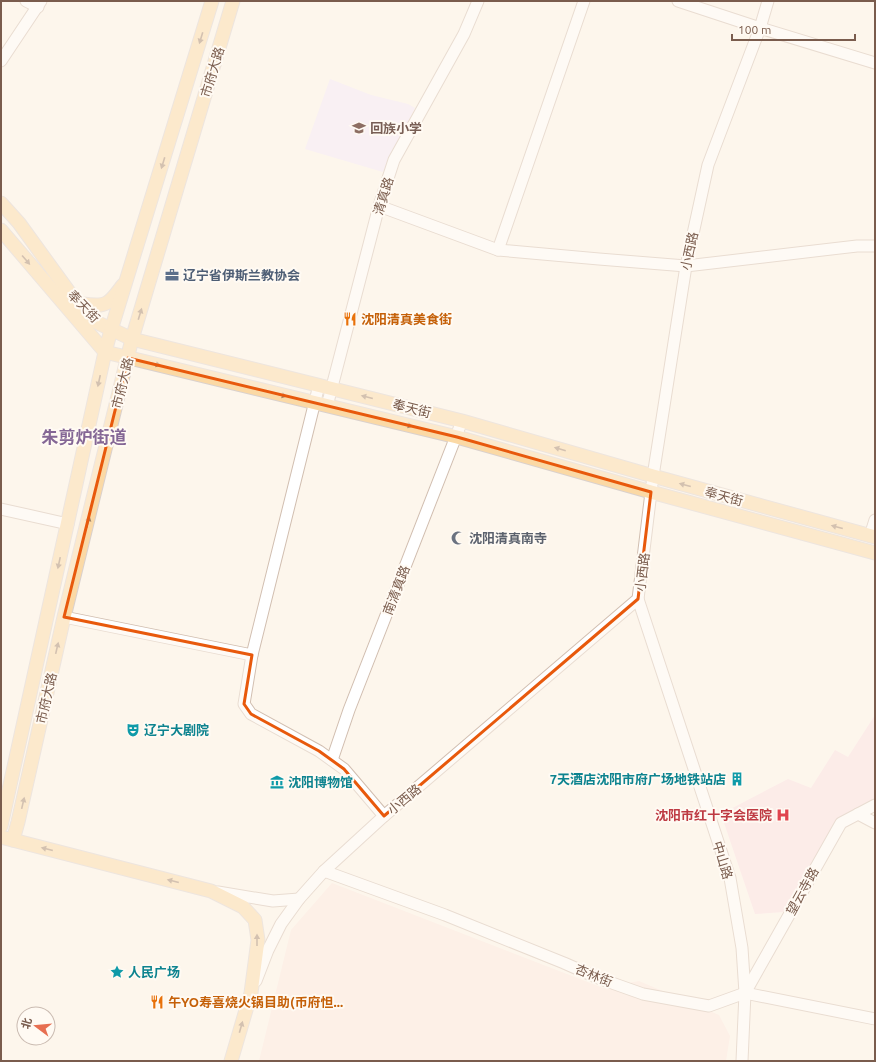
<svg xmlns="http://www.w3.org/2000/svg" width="876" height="1062" font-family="Ubuntu,'Noto Sans SC',sans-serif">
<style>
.commercial{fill:#fde8e0}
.education{fill:#f3e8fa}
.medical{fill:#fbdfe3}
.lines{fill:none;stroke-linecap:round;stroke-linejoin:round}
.minor-casing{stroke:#d1beb0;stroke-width:13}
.major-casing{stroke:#dad1cd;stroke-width:15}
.minor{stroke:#fff;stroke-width:11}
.major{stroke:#fbd9a5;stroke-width:13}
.oneway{fill:#a18267}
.marked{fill:none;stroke:#e8590c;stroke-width:3;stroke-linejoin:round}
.labels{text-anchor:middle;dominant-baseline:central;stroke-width:4;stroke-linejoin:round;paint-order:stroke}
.street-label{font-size:13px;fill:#7a5c4d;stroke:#fffaf3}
.education-label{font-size:13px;font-weight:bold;fill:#785e54;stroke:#fffaf3;text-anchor:start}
.service-label{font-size:13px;font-weight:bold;fill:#4e5e75;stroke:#fffaf3;text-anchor:start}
.food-label{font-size:13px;font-weight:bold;fill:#c56008;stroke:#fffaf3;text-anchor:start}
.worship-label{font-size:13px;font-weight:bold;fill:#5b616d;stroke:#fffaf3;text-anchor:start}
.culture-label{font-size:13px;font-weight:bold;fill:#0d838f;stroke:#fffaf3;text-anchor:start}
.health-label{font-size:13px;font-weight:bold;fill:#be3a42;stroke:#fffaf3;text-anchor:end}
.district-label{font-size:17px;font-weight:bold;fill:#846695;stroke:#fffaf3}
</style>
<rect width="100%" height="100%" fill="#fdf6ec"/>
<path class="commercial" d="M332 883 603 988 639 981 719 1015 730 1036 726 1061H259L291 930Z"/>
<path class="education" d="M330 79 371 95 408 104 415 108 383 172 305 149Z"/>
<path class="medical" d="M875 715V801L843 816 813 860 795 896 784 912 755 914 721 814 788 779 811 788 835 750 848 757Z"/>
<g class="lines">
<g class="minor-casing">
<g id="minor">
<path d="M26 1 38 7"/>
<path d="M678 1 760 28 875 63"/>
<path d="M1 61 41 1"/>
<path d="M379 206 498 250 599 259 686 266 857 246H875"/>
<path d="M498 250 584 1"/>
<path d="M319 385 252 655 244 704 251 714 319 751 344 769 384 816"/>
<path d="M327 406 379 206 394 160 464 34 478 1"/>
<path d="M1 509 68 524"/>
<path d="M870 536 875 520"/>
<path d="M638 599 730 878 742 948 745 993 742 1061"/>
<path d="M64 617 252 655"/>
<path d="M332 760 349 710 462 421"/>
<path d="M858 814 875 823"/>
<path d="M324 871 445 915 564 963 598 978 643 994 709 1006 745 993 875 1019"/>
<path d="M218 892 273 901 299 899"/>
<path d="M256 981 268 950 281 924 299 899 324 871 384 816 638 599 653 476 686 266 708 165 760 28 768 1"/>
<path d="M745 993 841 823 875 805"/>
</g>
</g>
<g class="major-casing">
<g id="major">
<path d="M1 203 19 223 77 303 96 322 132 339 462 421 653 476 875 537"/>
<path d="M1 230 105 352 457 437 651 492 875 553"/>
<path d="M77 303C86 304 100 308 108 302 113 299 119 290 123 285"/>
<path d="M1 826 105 352 111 330 212 1"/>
<path d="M1 837 211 891 243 907 255 920 258 940 251 993 231 1061"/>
<path d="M13 840 18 822 64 617 132 339 233 1"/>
</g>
</g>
<use href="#minor" class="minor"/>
<use href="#major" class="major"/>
</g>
<defs><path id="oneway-solid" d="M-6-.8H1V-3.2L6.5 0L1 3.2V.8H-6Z"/></defs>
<g class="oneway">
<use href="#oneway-solid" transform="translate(201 38) rotate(107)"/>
<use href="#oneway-solid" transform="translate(163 163) rotate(107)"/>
<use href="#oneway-solid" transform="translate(26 260) rotate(49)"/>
<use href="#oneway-solid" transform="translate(140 314) rotate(-73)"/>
<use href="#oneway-solid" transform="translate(155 364) rotate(14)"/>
<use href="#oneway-solid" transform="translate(99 381) rotate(102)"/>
<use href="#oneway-solid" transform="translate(281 395) rotate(14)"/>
<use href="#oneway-solid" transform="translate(367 397) rotate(-166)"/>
<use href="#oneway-solid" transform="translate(407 425) rotate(14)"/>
<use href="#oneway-solid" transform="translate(560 449) rotate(-164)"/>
<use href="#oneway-solid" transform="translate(685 485) rotate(-165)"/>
<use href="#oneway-solid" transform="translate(88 522) rotate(-76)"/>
<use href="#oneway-solid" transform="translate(837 527) rotate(-165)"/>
<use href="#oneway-solid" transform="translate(59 563) rotate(102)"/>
<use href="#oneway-solid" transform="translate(57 648) rotate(-77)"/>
<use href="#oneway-solid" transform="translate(23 803) rotate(-77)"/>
<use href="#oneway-solid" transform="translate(47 849) rotate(-166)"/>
<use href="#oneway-solid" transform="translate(173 881) rotate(-166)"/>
<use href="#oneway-solid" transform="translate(257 940) rotate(-90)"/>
<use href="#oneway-solid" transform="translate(241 1027) rotate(-74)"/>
</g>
<path d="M0 0H876V1062H0ZM128 358 457 437 651 492 638 599 384 816 344 769 319 751 251 714 244 704 252 655 64 617Z" fill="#fdf6ec" fill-opacity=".55" fill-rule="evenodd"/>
<path class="marked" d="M128 358 457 437 651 492 638 599 384 816 344 769 319 751 251 714 244 704 252 655 64 617Z"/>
<defs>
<g id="school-bare" transform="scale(1.08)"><path d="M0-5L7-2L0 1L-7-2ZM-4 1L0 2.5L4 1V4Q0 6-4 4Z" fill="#8d6e63" stroke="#fffaf3" stroke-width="2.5" paint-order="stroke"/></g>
<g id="office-bare" transform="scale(1.08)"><path d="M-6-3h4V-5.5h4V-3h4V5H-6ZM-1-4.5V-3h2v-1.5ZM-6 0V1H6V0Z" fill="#5c6f8a" stroke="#fffaf3" stroke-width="2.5" paint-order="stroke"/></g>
<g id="restaurant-bare" transform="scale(1.08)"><path d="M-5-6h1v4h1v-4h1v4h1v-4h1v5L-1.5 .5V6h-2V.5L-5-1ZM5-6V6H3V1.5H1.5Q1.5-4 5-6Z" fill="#e8710a" stroke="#fffaf3" stroke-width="2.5" paint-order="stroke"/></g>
<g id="mosque-bare" transform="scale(1.08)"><path d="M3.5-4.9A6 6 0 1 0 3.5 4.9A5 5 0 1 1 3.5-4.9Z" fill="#6b7280" stroke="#fffaf3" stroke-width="2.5" paint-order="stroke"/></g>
<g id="theatre-bare" transform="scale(1.08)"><path d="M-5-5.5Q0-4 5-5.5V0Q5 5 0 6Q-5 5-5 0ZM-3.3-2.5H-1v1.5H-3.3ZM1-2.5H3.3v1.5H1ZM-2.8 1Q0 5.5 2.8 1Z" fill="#0f9aa8" stroke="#fffaf3" stroke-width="2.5" paint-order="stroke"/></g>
<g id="building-bare" transform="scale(1.08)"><path d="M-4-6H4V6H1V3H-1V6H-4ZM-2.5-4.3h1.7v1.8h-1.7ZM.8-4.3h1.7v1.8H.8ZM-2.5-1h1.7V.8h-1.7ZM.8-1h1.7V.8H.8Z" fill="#0f9aa8" stroke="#fffaf3" stroke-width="2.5" paint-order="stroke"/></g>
<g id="museum-bare" transform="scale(1.08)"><path d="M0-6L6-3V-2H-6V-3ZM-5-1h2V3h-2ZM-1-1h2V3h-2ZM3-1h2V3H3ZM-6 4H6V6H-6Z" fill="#0f9aa8" stroke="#fffaf3" stroke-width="2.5" paint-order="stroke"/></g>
<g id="hospital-bare" transform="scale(1.08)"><path d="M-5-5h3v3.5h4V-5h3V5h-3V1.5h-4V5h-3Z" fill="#e0444e" stroke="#fffaf3" stroke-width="2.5" paint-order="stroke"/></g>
<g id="sight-bare" transform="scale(1.08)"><path d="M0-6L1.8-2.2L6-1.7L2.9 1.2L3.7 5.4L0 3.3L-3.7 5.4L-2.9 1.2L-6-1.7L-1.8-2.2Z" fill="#0f9aa8" stroke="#fffaf3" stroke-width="2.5" paint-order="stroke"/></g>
</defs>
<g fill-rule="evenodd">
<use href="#school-bare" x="359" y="128"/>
<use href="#office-bare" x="172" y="275"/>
<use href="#restaurant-bare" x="350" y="319"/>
<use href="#mosque-bare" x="458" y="538"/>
<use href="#theatre-bare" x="133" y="730"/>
<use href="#building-bare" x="737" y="779"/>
<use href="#museum-bare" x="277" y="782"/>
<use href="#hospital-bare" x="783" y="815"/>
<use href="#sight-bare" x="117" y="972"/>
<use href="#restaurant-bare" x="157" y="1002"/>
</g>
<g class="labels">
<g class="street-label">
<text transform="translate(212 72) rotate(-73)">市府大路</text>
<text transform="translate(383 196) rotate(-73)">清真路</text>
<text transform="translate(689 251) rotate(-78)">小西路</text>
<text transform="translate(84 306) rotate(46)">奉天街</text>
<text transform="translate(122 383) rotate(-76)">市府大路</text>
<text transform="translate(412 408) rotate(14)">奉天街</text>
<text transform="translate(724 496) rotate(15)">奉天街</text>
<text transform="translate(642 572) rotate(-83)">小西路</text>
<text transform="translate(396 590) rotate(-69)">南清真路</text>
<text transform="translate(46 698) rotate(-77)">市府大路</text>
<text transform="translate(404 799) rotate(-40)">小西路</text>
<text transform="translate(723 860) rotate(73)">中山路</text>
<text transform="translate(802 891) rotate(-61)">望云寺路</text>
<text transform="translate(594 975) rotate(22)">杏林街</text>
</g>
<g class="education-label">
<text x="370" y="128">回族小学</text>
</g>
<g class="service-label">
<text x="183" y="275">辽宁省伊斯兰教协会</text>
</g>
<g class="food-label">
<text x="361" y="319">沈阳清真美食街</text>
<text x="168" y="1002">午YO寿喜烧火锅目助(币府怛...</text>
</g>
<g class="worship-label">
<text x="469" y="538">沈阳清真南寺</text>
</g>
<g class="culture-label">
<text x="144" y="730">辽宁大剧院</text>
<text x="726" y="779" text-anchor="end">7天酒店沈阳市府广场地铁站店</text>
<text x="288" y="782">沈阳博物馆</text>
<text x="128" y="972">人民广场</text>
</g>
<g class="health-label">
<text x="772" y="815">沈阳市红十字会医院</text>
</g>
<g class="district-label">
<text x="84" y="436">朱剪炉街道</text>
</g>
</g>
<rect width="876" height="1062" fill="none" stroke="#7a5c4d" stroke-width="4"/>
<g transform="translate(36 1026) rotate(286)"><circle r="19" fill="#fffaf3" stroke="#cabbb1"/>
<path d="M0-3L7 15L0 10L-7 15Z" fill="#e76f51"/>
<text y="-6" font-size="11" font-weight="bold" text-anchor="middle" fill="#7a5c4d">北</text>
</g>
<path d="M732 34v6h123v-6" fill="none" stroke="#7a5c4d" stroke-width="2"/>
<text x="738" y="34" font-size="12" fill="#7a5c4d" stroke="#fffaf3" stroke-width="3" paint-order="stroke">100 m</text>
</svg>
